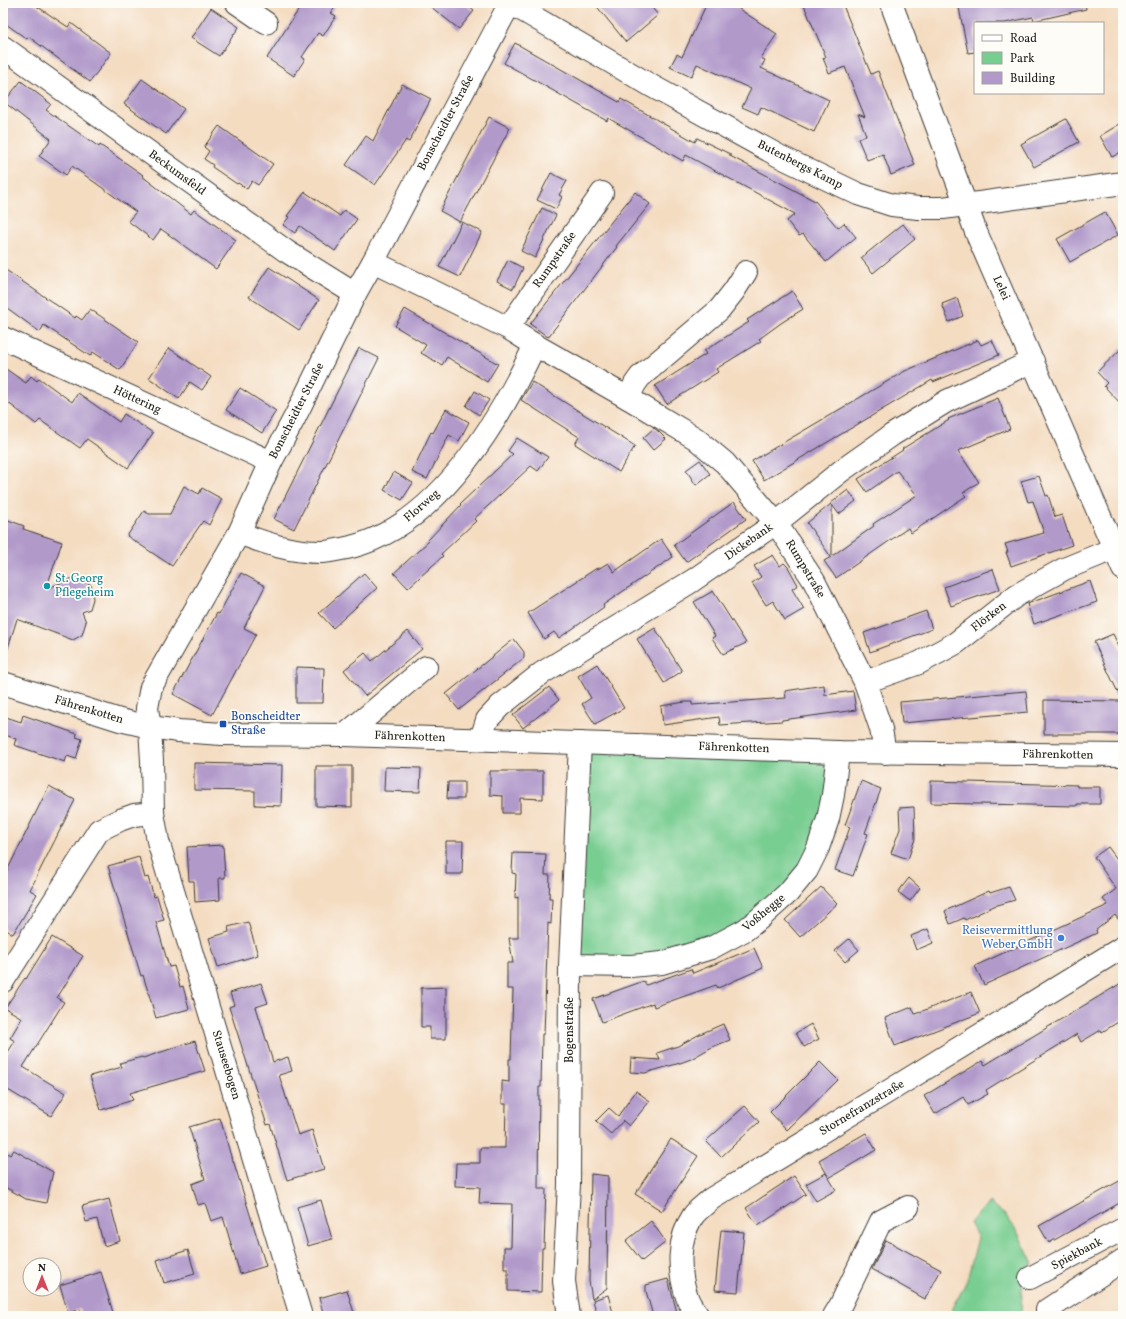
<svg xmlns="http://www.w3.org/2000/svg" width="1126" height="1319" font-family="Vollkorn,serif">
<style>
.green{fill:#78cd91;stroke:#4a7456}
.building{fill:#b199ca}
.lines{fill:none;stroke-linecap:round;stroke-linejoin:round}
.minor-casing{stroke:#3c3935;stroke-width:24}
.tertiary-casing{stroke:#3c3935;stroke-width:24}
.minor{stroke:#fff;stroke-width:22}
.tertiary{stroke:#fff;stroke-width:22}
.culture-dot{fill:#0f9aa8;stroke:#fdfcf7;stroke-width:1.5}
.transit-dot{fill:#1a4fb4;stroke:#fdfcf7;stroke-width:1.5}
.shop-dot{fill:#3f7fe0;stroke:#fdfcf7;stroke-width:1.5}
.labels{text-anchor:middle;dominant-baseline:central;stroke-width:3.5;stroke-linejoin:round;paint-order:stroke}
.street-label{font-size:12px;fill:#1c1c1c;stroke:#fdfcf7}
.culture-label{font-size:12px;fill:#0d838f;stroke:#fdfcf7;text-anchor:start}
.transit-label{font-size:12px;fill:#164399;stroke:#fdfcf7;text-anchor:start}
.shop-label{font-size:12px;fill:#366cbe;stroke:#fdfcf7;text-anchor:end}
</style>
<rect width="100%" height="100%" fill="#fdfcf7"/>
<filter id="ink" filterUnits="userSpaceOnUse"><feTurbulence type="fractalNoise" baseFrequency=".025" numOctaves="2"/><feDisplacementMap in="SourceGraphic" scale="8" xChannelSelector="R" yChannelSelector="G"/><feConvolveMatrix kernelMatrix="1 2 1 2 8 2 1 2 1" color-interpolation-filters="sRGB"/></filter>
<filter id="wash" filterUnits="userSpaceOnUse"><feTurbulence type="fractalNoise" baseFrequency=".012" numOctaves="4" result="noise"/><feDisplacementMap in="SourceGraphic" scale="16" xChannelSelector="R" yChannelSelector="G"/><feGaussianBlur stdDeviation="0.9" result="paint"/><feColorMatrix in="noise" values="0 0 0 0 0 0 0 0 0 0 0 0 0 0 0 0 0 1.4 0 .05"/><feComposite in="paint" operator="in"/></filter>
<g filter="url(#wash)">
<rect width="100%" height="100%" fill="#f4dcc1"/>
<g class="green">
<path d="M580 743 838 752 816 842 774 906 662 963 570 965Z"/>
<path d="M989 1202 1006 1216 1017 1231 1033 1264 1023 1269 1021 1316H949L967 1280 978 1238 970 1223Z"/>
</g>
<g id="blocks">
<g class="building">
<path d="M3 3H32L68 27 71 23 111 53 90 82 29 37 27 39 3 22Z"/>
<path d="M303 3H338L331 13 336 16 323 36 318 33 302 57 305 59 294 76 267 58Z"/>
<path d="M426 3H464L474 11 459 29Z"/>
<path d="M594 3H648L658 15 626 42Z"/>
<path d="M707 3H730L777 34 761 58 765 60 761 68 829 100 814 132 761 107 758 114 742 107 751 89 697 64 691 77 670 67 677 54 682 57Z"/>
<path d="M803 3H842L871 74 878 71 915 165 891 175 883 154 867 160 858 139 866 135 858 114 865 117 845 67 829 73 823 58 826 57Z"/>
<path d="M958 3H1085L1086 9 1034 21 1033 17 1005 23H975V52L968 53Z"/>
<path d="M211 8 239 27 219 56 191 38Z"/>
<path d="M515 43 619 102 621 99 695 142 697 138 730 154V156L815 201 838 228 844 223 856 237 826 262 803 234 799 236 787 221 795 214 686 155 683 161 608 118 607 121 504 63Z"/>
<path d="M142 79 184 109 166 134 124 104Z"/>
<path d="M21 81 51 104 46 110 99 147 100 145 143 175 142 176 191 214 194 210 236 240 216 269 161 229 153 240 128 221 136 212 72 166 66 175 39 156 51 139 4 102Z"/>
<path d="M402 84 431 99 409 142 406 140 375 185 346 165 366 136 373 141Z"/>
<path d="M489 117 510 128 460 222 440 211Z"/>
<path d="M1066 119 1079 142 1034 167 1021 144Z"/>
<path d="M1123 122V151L1112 157 1100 136Z"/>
<path d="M219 126 273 164 258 185 252 181 247 189 238 183 237 184 212 167 213 165 204 159 209 151 204 147Z"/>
<path d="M551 173 567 181 559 195 562 197 556 209 537 200Z"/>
<path d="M305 192 340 216 344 210 357 219 335 251 300 226 295 233 283 225 289 217 287 216Z"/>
<path d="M635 192 650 204 616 246 617 247 548 337 530 324Z"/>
<path d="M542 208 556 215 535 258 521 251Z"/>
<path d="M1105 212 1118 235 1070 262 1057 239Z"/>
<path d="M462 222 482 232 460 277 439 267Z"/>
<path d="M903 224 915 239 873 273 861 258Z"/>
<path d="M508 260 523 268 513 289 497 281Z"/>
<path d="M269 267 319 300 299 330 249 297Z"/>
<path d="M3 268 75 318 76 316 82 320 90 309 138 342 120 370 93 352 90 356 44 325 40 332 3 305Z"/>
<path d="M792 291 803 309 781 323 759 339 761 341 716 369 718 372 667 404 655 386 706 354 704 351 749 322 747 320Z"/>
<path d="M957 298 963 316 949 322 942 304Z"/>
<path d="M405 309 498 364 487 382 447 357 442 365 421 353 426 345 395 326Z"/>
<path d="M978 340 981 345 992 340 999 355 933 382 932 380 764 480 752 461 905 371 948 353Z"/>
<path d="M1123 347V406L1104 386 1107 383 1097 372Z"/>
<path d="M169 348 211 377 202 390 190 382 179 399 149 378Z"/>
<path d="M359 348 379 358 294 529 274 519Z"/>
<path d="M3 367 26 383 31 376 37 381 39 378 72 402 78 393 119 422 124 414 153 433 128 468 87 439 80 448 40 420 36 424 3 399Z"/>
<path d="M532 382 635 446 619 472 575 444 579 437 521 400Z"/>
<path d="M240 388 276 411 262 433 226 410Z"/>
<path d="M475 391 489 400 479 415 466 406Z"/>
<path d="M998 398 1010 429 958 451 979 482 963 493 966 496 911 533 908 528 836 578 824 561 831 557 807 523 831 504V503L848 490 856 501 839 514 832 505V556L874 526 873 524 917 495 897 471 867 492 858 479 903 450 902 449 949 420 948 419Z"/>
<path d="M446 409 469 422 459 441 449 435 427 479 412 472 431 432 433 433Z"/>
<path d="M654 428 658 431 666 439 653 450 643 438Z"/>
<path d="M517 438 548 457 538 471 531 466 474 519 476 521 441 554 443 556 408 588 394 573 429 541 428 540 461 505 460 504 513 454 508 451Z"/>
<path d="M700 460 710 474 696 485 686 470Z"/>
<path d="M394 472 413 483 402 500 384 490Z"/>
<path d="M1039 476 1046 496 1048 495 1055 517 1062 515 1072 545 1011 566 1006 552H1008L1005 544 1044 533 1033 501 1028 502 1021 481Z"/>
<path d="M184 486 199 494 202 488 222 499 209 525 203 521 172 566 127 536 144 511 149 514H170Z"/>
<path d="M734 502 746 519 686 562 674 545Z"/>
<path d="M3 518 24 526 23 529 62 542 46 589 73 578 90 584 93 589 92 592 93 599 90 609 82 612 86 622 82 635 73 640 17 619 6 654H3Z"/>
<path d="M661 539 673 557 603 605 604 607 559 638 554 632 544 639 528 613 597 568 598 569 608 563 614 572Z"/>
<path d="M773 555 780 566 784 563 788 567 798 585 792 589 804 609 785 620 773 601 766 605 752 583 761 577 754 566Z"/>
<path d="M993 569 1000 589 951 606 944 587Z"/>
<path d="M241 573 265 586 244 628 256 634 212 715 173 694 217 613 219 614Z"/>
<path d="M364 573 377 588 333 628 319 613Z"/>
<path d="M1090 581 1097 602 1034 624 1027 604Z"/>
<path d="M713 591 746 643 723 654 712 638 715 636 694 602Z"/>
<path d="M926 611 932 629 870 652 864 633Z"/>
<path d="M655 628 682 671 664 683 637 639Z"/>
<path d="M408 631 422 649 365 696 344 670 365 653 372 661Z"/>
<path d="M1113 634 1123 655 1122 734H1044V700L1122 701 1094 642Z"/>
<path d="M514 639 524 652V658L459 710 446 694Z"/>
<path d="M597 664 624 708 595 724 582 704 591 698 578 676Z"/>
<path d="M296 667 324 668 323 703H296Z"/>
<path d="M824 685 825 695 853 691 856 710 782 720V721L720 725 719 717 663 725 661 706 685 702H692V705L786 698 785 691Z"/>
<path d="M549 687 559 700 523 728 513 715Z"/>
<path d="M1026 691 1028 712 902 723 900 702Z"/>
<path d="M23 715 77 734 76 737 82 739 76 759 67 756 65 762 14 745 16 739 3 734V716L21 722Z"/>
<path d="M194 763 282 765 281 806 255 805V791L194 790Z"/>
<path d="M316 766H352V807L316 806Z"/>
<path d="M385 767 421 768 420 792 384 791Z"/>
<path d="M490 771H543V799L520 798V813H503V796L490 795Z"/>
<path d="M861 781 881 789 865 833 868 834 853 876 835 870 850 827 845 825Z"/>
<path d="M931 781 1077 785V787H1100V804H1077V806L931 803Z"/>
<path d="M448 782H464V799H447Z"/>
<path d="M49 786 75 800 30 890 37 894 13 934 3 928V879Z"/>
<path d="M914 807 915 839 908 859 891 853 900 829 899 808Z"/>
<path d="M446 841H463L462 874H446Z"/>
<path d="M223 845 225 878H219L220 900 195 902 194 881H189L187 847Z"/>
<path d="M1108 847 1123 867V925L1115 915 1096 930 1097 933 984 985 975 966 1108 905 1103 899 1116 889 1094 857Z"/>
<path d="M513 853 546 854 545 875H550L549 898H552L551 924 548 923 544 1034H542L541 1087H539L538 1189H546L544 1248H542L541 1292 508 1291V1269H504V1247H511L512 1204 479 1203 480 1187 455 1186 456 1163H480V1148H505L506 1104H502V1081L509 1082V1059H511L513 989H507V963H513L509 938H518V897L515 898 516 874 512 873Z"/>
<path d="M139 857 145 878 148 877 154 897 157 896 164 920 156 922 169 967 174 966 180 987 183 986 189 1009 156 1018 143 975 141 976 108 866Z"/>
<path d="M909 878 920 888 910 901 898 892Z"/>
<path d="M821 887 837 904 800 937 785 920Z"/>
<path d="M1009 887 1015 900 994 906 965 920 964 918 950 924 945 911 989 891 990 893Z"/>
<path d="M248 922 258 955 218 967 209 938 229 932 228 927Z"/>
<path d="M928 929 933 943 916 950 911 936Z"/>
<path d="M52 937 83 956 57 998 64 1002 23 1067 66 1093 51 1116 3 1087V1060L15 1041 10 1038 22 1018 5 1008 25 978 26 979Z"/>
<path d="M849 939 859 950 845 962 835 951Z"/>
<path d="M754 948 763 968 718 988 716 985 654 1007 653 1003 602 1022 593 999 644 981 646 985 691 969 693 973Z"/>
<path d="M1123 982V1019L1102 1032 1101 1030 1081 1042 1077 1034 986 1090 988 1094 968 1105 963 1097 935 1114 924 1096 982 1061 985 1065Z"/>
<path d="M261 983 268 1003 256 1007 273 1062 288 1057 292 1071 279 1075 298 1135 312 1130 324 1169 287 1180 270 1124 267 1125 229 1007 234 1005 230 993Z"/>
<path d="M446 987V1039H430V1027H421V988Z"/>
<path d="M971 992 980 1013 895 1046 885 1018 912 1007 915 1014Z"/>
<path d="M723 1024 730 1040 712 1047 691 1059 680 1063 645 1073 630 1072 631 1058 660 1060 657 1053 678 1046 700 1034Z"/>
<path d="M811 1024 819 1039 804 1047 796 1033Z"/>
<path d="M195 1041 205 1071 130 1093 133 1100 101 1110 90 1076 122 1067 120 1063 142 1057 143 1058Z"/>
<path d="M820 1062 838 1080 787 1130 770 1112Z"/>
<path d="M636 1091 650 1101 629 1126 622 1120 623 1121 611 1134 596 1121 609 1108 618 1116Z"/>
<path d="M745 1106 759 1122 721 1157 706 1141Z"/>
<path d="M220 1118 232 1160H233L266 1266 240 1274 223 1217 211 1221 205 1203 198 1205 192 1184 205 1179 189 1127Z"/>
<path d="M866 1133 876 1150 829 1178 819 1160Z"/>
<path d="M671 1139 698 1156 662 1211 635 1194Z"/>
<path d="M14 1150 53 1172 46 1203 26 1199 3 1186V1151L10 1155Z"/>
<path d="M826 1173 836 1190 816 1201 806 1184Z"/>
<path d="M591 1174 608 1176 607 1288 592 1299 589 1281Z"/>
<path d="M794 1176 806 1194 758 1226 746 1208Z"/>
<path d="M1123 1179V1201L1049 1243 1039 1226Z"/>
<path d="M109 1199 120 1241 104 1246 97 1219 86 1222 82 1206Z"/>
<path d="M321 1200 332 1239 308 1246 297 1207Z"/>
<path d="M651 1221 666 1242 642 1261 626 1241Z"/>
<path d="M721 1230 744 1232 738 1292 715 1290Z"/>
<path d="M886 1240 941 1270 925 1299 872 1269Z"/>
<path d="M188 1250 195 1274 164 1283 157 1260Z"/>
<path d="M101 1272 114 1316H82L80 1309 68 1313 60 1285Z"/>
<path d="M668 1279 678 1316H653L646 1291V1285Z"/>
<path d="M347 1290 355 1316H324L319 1298Z"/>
<path d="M608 1295 614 1316H597L593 1300Z"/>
</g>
</g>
</g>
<g filter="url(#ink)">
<use href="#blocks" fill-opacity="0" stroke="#3c3935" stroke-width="1"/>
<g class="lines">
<g class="minor-casing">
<g id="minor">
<path d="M237 3 266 23"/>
<path d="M510 3 650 85 779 156 858 194 892 205 918 208H943L1123 183"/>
<path d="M3 47 286 251 355 294"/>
<path d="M373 262 508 328 535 345 628 398 695 438 725 463 776 523 814 581 865 682 881 729 885 753"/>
<path d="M508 328 602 193"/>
<path d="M3 338 271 462"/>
<path d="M628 398 635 384 640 377 719 310 734 291 746 272"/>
<path d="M239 533C267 544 291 552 321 552 331 552 341 549 351 547 438 525 499 421 535 345"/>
<path d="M865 682 919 663 956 643 1017 595 1064 569 1123 545"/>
<path d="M3 683 120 720 150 727 179 731 222 734 345 735 838 752 1123 755"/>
<path d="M345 735 426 667"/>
<path d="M481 739 487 720 500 706 542 673 692 581 776 523 841 471 892 435 947 401 1033 361"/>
<path d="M153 813 158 841 301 1316"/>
<path d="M570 965 631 966 662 963 711 948 745 930 759 919 788 893 807 870 818 848 828 819 833 795 838 752"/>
<path d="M3 981 99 830 120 820 134 815 153 813 152 761 150 727 147 708 151 687 239 533 271 462 295 417 355 294 373 262 510 3"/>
<path d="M1030 1278 1123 1229"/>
<path d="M1047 1310 1123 1260"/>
<path d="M569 1316 564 1281 569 1185 570 965 580 743"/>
<path d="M698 1316C694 1310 689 1304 687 1297 678 1271 677 1240 693 1216 697 1210 706 1204 711 1199L889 1091 1123 947"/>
<path d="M834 1316 840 1306 881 1221 908 1207"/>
</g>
</g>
<g class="tertiary-casing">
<path id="tertiary" d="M891 3 976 232 1123 569"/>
</g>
<use href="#minor" class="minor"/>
<use href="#tertiary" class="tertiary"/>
</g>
</g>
<circle class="culture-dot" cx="47" cy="586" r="4"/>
<rect class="transit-dot" x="219" y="720" width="8" height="8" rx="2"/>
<circle class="shop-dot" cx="1061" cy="938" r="4"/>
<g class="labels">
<g class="street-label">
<text transform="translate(446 123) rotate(-62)">Bonscheidter Straße</text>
<text transform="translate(800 165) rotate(27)">Butenbergs Kamp</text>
<text transform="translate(177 173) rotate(36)">Beckumsfeld</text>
<text transform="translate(555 260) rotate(-55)">Rumpstraße</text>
<text transform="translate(1001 288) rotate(66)">Lelei</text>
<text transform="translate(137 400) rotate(25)">Höttering</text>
<text transform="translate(297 411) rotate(-63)">Bonscheidter Straße</text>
<text transform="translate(422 506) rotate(-41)">Florweg</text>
<text transform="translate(749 542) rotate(-35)">Dickebank</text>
<text transform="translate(805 569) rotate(59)">Rumpstraße</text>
<text transform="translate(989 617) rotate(-38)">Flörken</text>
<text transform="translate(89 710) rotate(17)">Fährenkotten</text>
<text transform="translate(410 737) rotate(2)">Fährenkotten</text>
<text transform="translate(734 748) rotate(2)">Fährenkotten</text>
<text transform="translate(1058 755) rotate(1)">Fährenkotten</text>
<text transform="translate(764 913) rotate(-40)">Voßhegge</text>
<text transform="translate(570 1030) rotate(-90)">Bogenstraße</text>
<text transform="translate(226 1065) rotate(73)">Stauseebogen</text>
<text transform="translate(862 1108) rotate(-31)">Stornefranzstraße</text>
<text transform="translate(1077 1254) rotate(-28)">Spiekbank</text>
</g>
<g class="culture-label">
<text x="55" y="579">St. Georg<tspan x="55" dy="14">Pflegeheim</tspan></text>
</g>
<g class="transit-label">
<text x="231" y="717">Bonscheidter<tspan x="231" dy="14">Straße</tspan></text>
</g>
<g class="shop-label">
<text x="1053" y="931">Reisevermittlung<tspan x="1053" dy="14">Weber GmbH</tspan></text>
</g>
</g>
<rect width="1126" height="1319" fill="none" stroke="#fdfcf7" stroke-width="16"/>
<rect x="974" y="22" width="130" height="72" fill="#fdfcf7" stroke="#a3a29f"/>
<rect x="982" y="35" width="20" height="6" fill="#ffffff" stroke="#a3a29f"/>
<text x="1010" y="42" font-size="12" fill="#1c1c1c">Road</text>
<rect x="982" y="52" width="20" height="12" fill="#78cd91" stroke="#a3a29f"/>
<text x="1010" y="62" font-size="12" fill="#1c1c1c">Park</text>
<rect x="982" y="72" width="20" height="12" fill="#b199ca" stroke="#a3a29f"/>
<text x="1010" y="82" font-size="12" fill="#1c1c1c">Building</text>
<g transform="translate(42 1277)"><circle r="19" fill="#fdfcf7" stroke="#a3a29f"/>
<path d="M0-3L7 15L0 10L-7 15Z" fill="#d1495b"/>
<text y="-6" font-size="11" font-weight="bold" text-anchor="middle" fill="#1c1c1c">N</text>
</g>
</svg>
